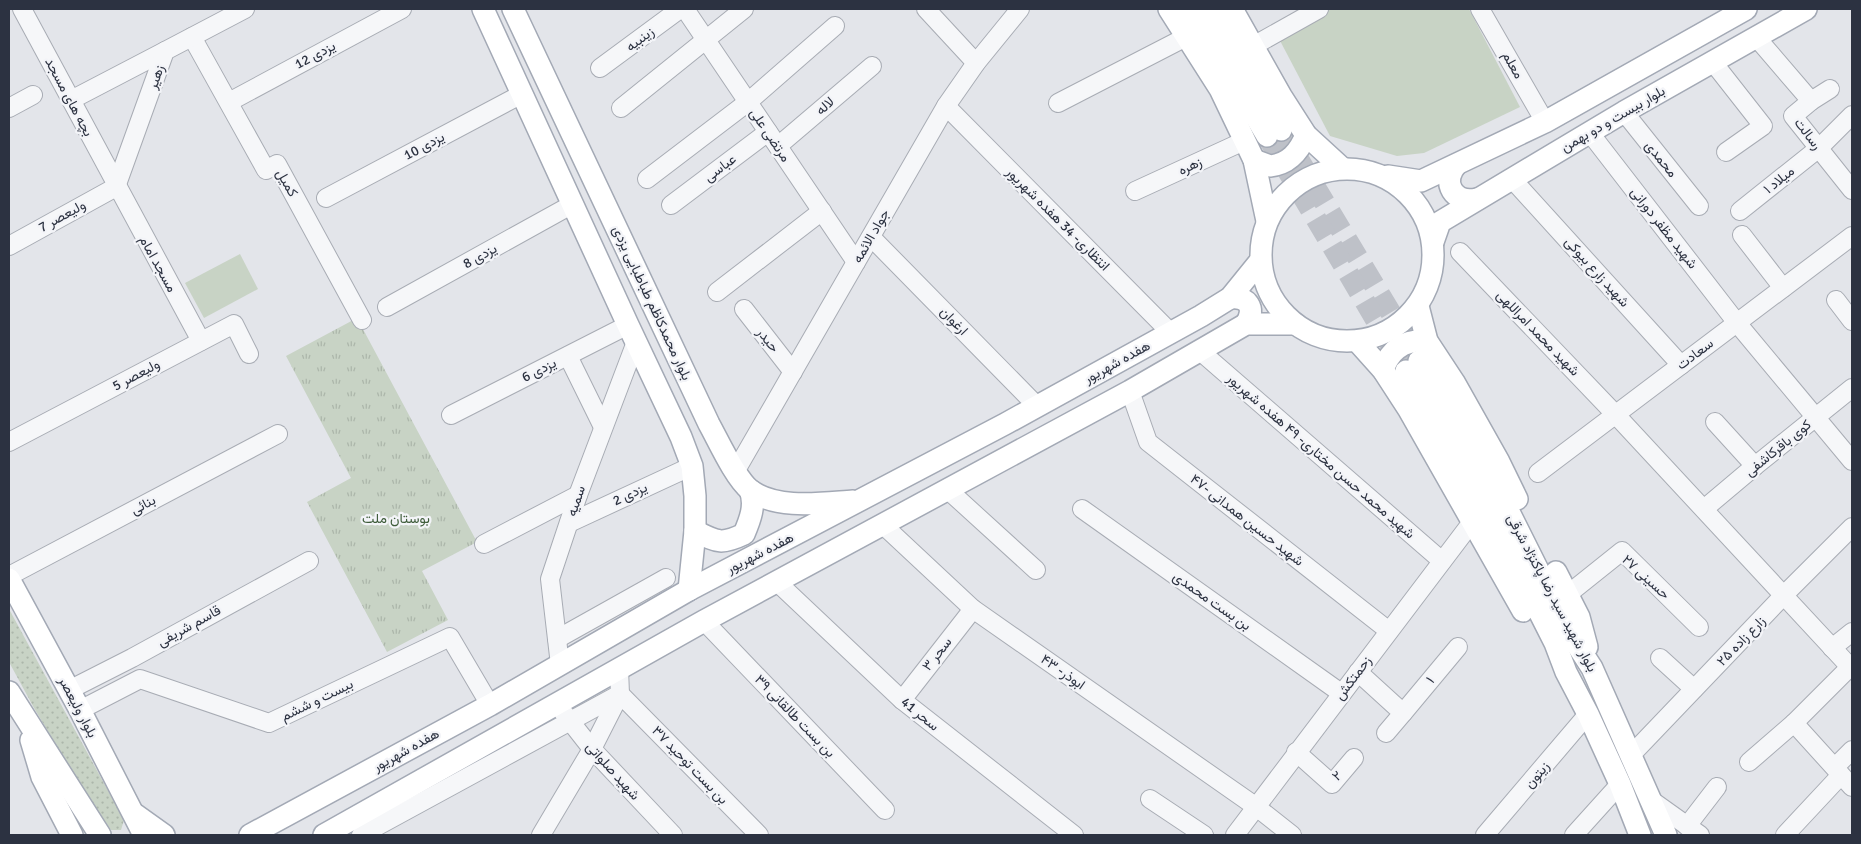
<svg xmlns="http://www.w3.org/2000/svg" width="1861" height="844" font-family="Signika,Vazirmatn,sans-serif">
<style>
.grass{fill:url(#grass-dots)}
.park{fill:url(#park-tufts)}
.pitch{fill:#c8d3c5}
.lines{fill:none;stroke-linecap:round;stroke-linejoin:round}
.major-tunnel{stroke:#bec1c8;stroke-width:21;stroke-dasharray:21 11;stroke-linecap:butt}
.minor-casing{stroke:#a8acb4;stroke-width:20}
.major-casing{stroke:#a3a9b5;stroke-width:24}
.minor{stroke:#f6f7f9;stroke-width:18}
.major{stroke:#fff;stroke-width:21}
.labels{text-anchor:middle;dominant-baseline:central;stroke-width:4.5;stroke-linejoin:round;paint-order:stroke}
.street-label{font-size:14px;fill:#2c3241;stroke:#f3f4f8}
.park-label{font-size:14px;fill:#3e5c3a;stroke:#f3f4f8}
</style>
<defs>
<pattern id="grass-dots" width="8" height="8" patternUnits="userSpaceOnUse" patternTransform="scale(1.25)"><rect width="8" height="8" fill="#c8d3c5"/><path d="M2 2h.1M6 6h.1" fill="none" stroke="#acb6aa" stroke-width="1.8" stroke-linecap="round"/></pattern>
<pattern id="park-tufts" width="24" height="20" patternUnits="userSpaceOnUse" patternTransform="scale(1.25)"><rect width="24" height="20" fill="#c8d3c5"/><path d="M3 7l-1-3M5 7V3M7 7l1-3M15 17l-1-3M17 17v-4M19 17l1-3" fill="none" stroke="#acb6aa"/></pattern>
</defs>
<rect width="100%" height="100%" fill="#e3e5ea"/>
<path class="grass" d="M9 609 124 820 121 830H111L81 787 34 708 9 662Z"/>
<path class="park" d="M357 318 477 542 422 571 448 620 387 652 307 502 351 478 286 356Z"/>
<g class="pitch">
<path d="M1322 9H1469L1520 107 1424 153 1397 156 1330 136 1276 33Z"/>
<path d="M240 254 258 289 204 318 185 283Z"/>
</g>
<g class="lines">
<g class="major-tunnel">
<path d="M1281 130 1418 358"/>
<path d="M1267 136 1406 371"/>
</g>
<g class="minor-casing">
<g id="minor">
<path d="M22 9 201 341"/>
<path d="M685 9 856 262"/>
<path d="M926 9 976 63"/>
<path d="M1480 9 1545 122"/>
<path d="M192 37 266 170 277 164 362 320"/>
<path d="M1756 37 1811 101 1793 116 1852 190"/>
<path d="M1253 46 1319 9"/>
<path d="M1712 61 1763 126 1726 152"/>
<path d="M600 68 680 9"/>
<path d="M71 100 165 51"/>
<path d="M1811 101 1830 89"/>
<path d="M229 102 402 9"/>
<path d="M1058 103 1186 37"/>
<path d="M946 106 1171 333"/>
<path d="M9 108 33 95"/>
<path d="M621 108 744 9"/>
<path d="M1624 112 1699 206"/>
<path d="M1590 133 1737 323 1852 461"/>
<path d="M778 146 872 66"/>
<path d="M647 179 748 102 835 26"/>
<path d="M1512 179 1681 365"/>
<path d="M116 187 165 51 245 9"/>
<path d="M1135 191 1244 141"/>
<path d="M326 198 522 94"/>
<path d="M671 205 768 132"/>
<path d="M1740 211 1819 148 1852 115"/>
<path d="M1742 235 1783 288"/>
<path d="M871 237 1037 406"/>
<path d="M9 246 116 187"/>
<path d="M1460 252 1616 415 1852 669"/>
<path d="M717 292 822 211"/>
<path d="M1836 300 1852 321"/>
<path d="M387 307 573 204"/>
<path d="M744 309 793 372"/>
<path d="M1200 351 1442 561"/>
<path d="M568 356 603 427"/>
<path d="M1130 391 1148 442 1389 631"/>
<path d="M451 415 628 325"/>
<path d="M1715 422 1755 466"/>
<path d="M9 442 234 324 249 354"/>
<path d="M735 472 946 106 976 63 1020 9"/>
<path d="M1538 473 1852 236"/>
<path d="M947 489 1036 570"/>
<path d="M1082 509 1341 693"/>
<path d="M1704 509 1755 466 1852 388"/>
<path d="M569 523 692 466"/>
<path d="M882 524 973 609 1255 806 1292 835"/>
<path d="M484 544 578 495"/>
<path d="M9 576 278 434"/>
<path d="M777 582 902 700 1074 835"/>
<path d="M1567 595 1622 551 1699 627"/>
<path d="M704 621 885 810"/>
<path d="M557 639 666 578"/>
<path d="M1832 648 1852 632"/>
<path d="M1660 658 1694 689"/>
<path d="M560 665 550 579 578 495 636 342"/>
<path d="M1358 672 1403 713 1386 733"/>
<path d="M69 690 132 658 309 561"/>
<path d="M902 700 973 609"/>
<path d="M80 710 140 679 269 723 450 637 490 705"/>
<path d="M563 712 592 749 673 835"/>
<path d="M1403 713 1458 647"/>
<path d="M1794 723 1852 787"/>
<path d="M1296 752 1332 784 1354 758"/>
<path d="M1631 755 1784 595 1852 527"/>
<path d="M1749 762 1794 723 1850 667"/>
<path d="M1835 767 1852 750"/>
<path d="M1150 799 1204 835"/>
<path d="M1651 800 1700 835"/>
<path d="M1687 826 1717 787"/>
<path d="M361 835 620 694 619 669"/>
<path d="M541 835 592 749 620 694 759 835"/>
<path d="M1235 835 1472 522"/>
<path d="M1485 835 1588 714"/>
<path d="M1574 835 1620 784"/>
<path d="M1785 835 1841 775"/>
</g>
</g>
<g class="major-casing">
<g id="major">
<path d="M483 9 628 325 681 437 692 466 695 496V531L689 590"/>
<path d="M513 9 709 424C719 442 735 478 750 490 777 510 822 503 853 501"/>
<path d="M1169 9 1220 89 1254 160 1267 221"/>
<path d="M1192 9 1267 136"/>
<path d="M1214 9 1281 130"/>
<path d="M1232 9 1281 96 1306 135 1342 168"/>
<path d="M1254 160 1270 166C1289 164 1299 152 1306 135"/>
<path d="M1456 165C1441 183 1454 204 1477 199"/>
<circle cx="1347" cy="255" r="86"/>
<path d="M1388 176 1421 181 1545 122 1746 9"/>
<path d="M1433 242 1440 222 1624 112 1806 9"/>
<path d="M1230 298C1248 296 1256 308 1246 324"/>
<path d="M1418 306 1427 341 1454 382 1499 462 1517 499"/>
<path d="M1357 341 1383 370 1409 410 1523 611"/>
<path d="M1419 361 1502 498 1570 634 1592 668 1666 835"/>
<path d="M1383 370C1390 349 1405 339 1427 341"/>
<path d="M1406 371 1485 505 1555 643 1566 672 1588 714 1620 784 1640 835"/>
<path d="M695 531C717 542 721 545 744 534 750 520 756 505 750 490"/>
<path d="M1556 572 1579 617 1587 647"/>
<path d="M9 579 80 710 144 835"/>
<path d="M9 692 100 835"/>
<path d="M31 740 42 777 72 835"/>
<path d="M136 815 164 835"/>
<path d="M250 835 490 705 689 590 1005 424 1201 316 1230 298 1260 261"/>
<path d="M324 835 704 621 1130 391 1246 324H1295"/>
</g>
</g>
<use href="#minor" class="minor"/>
<use href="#major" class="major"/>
</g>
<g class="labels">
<g class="street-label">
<text transform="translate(640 39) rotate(-37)">زینبیه</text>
<text transform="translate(315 55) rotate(-28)">یزدی 12</text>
<text transform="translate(1513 65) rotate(60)">معلم</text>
<text transform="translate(156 77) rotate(-70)">زهیر</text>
<text transform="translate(69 97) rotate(62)">بچه های مسجد</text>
<text transform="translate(825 106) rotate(-41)">لاله</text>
<text transform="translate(1613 119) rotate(-30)">بلوار بیست و دو بهمن</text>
<text transform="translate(1808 134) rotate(53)">رسالت</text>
<text transform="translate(770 135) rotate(56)">مرتضی علی</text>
<text transform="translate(424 146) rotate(-28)">یزدی 10</text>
<text transform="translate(1661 159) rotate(51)">محمدی</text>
<text transform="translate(1190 166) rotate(-25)">زهره</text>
<text transform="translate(720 168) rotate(-37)">عباسی</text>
<text transform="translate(1779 180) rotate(-39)">میلاد ۱</text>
<text transform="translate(287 183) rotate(60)">کمیل</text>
<text transform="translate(62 216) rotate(-29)">ولیعصر 7</text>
<text transform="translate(1058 219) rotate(45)">انتظاری- 34 هفده شهریور</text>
<text transform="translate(1664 228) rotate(52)">شهید مظفر دورانی</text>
<text transform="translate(871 236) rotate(-60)">جواد الائمه</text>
<text transform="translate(480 256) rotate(-29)">یزدی 8</text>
<text transform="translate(158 264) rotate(61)">مسجد امام</text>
<text transform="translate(1597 272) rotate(48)">شهید زارع بیوکی</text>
<text transform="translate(652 303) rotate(65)">بلوار محمدکاظم طباطبایی یزدی</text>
<text transform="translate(954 321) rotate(46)">ارغوان</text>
<text transform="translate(1538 333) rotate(46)">شهید محمد امراللهی</text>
<text transform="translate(768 340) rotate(52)">حیدر</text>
<text transform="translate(1695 354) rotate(-37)">سعادت</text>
<text transform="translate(1117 362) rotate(-29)">هفده شهریور</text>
<text transform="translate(539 370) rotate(-27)">یزدی 6</text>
<text transform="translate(136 375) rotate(-28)">ولیعصر 5</text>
<text transform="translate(1778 448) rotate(-39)">کوی باقرکاشفی</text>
<text transform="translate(1321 456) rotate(41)">شهید محمد حسن مختاری- ۴۹ هفده شهریور</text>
<text transform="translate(630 494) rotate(-25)">یزدی 2</text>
<text transform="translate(576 501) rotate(-71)">سمیه</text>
<text transform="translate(143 505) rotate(-28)">بنائی</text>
<text transform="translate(1247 520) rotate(38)">شهید حسین همدانی -۴۷</text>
<text transform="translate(760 553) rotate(-27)">هفده شهریور</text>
<text transform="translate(1646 577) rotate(42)">حسینی ۲۷</text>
<text transform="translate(1552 593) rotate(62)">بلوار شهید سید رضا پاکنژاد شرقی</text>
<text transform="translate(1212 601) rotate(35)">بن بست محمدی</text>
<text transform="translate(189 626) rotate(-29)">قاسم شریفی</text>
<text transform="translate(1741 641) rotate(-46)">زارع زاده ۲۵</text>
<text transform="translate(937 654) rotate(-52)">سحر ۳</text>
<text transform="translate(1063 672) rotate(35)">ابوذر- ۴۳</text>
<text transform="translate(1353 678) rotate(-53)">زحمتکش</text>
<text transform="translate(1430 680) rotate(-50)">۱</text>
<text transform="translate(317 700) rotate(-26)">بیست و ششم</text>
<text transform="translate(78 707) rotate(62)">بلوار ولیعصر</text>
<text transform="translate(920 714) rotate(39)">سحر 41</text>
<text transform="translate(795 716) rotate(46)">بن‌ بست طالقانی ۳۹</text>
<text transform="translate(406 750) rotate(-29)">هفده شهریور</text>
<text transform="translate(690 765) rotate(46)">بن بست توحید ۳۷</text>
<text transform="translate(613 771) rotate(48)">شهید صلواتی</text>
<text transform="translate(1537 775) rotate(-50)">زیتون</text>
<text transform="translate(1337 776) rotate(-42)">۲</text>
</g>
<g class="park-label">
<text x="396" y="518">بوستان ملت</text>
</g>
</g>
<rect width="1861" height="844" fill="none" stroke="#2c3241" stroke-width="20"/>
</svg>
